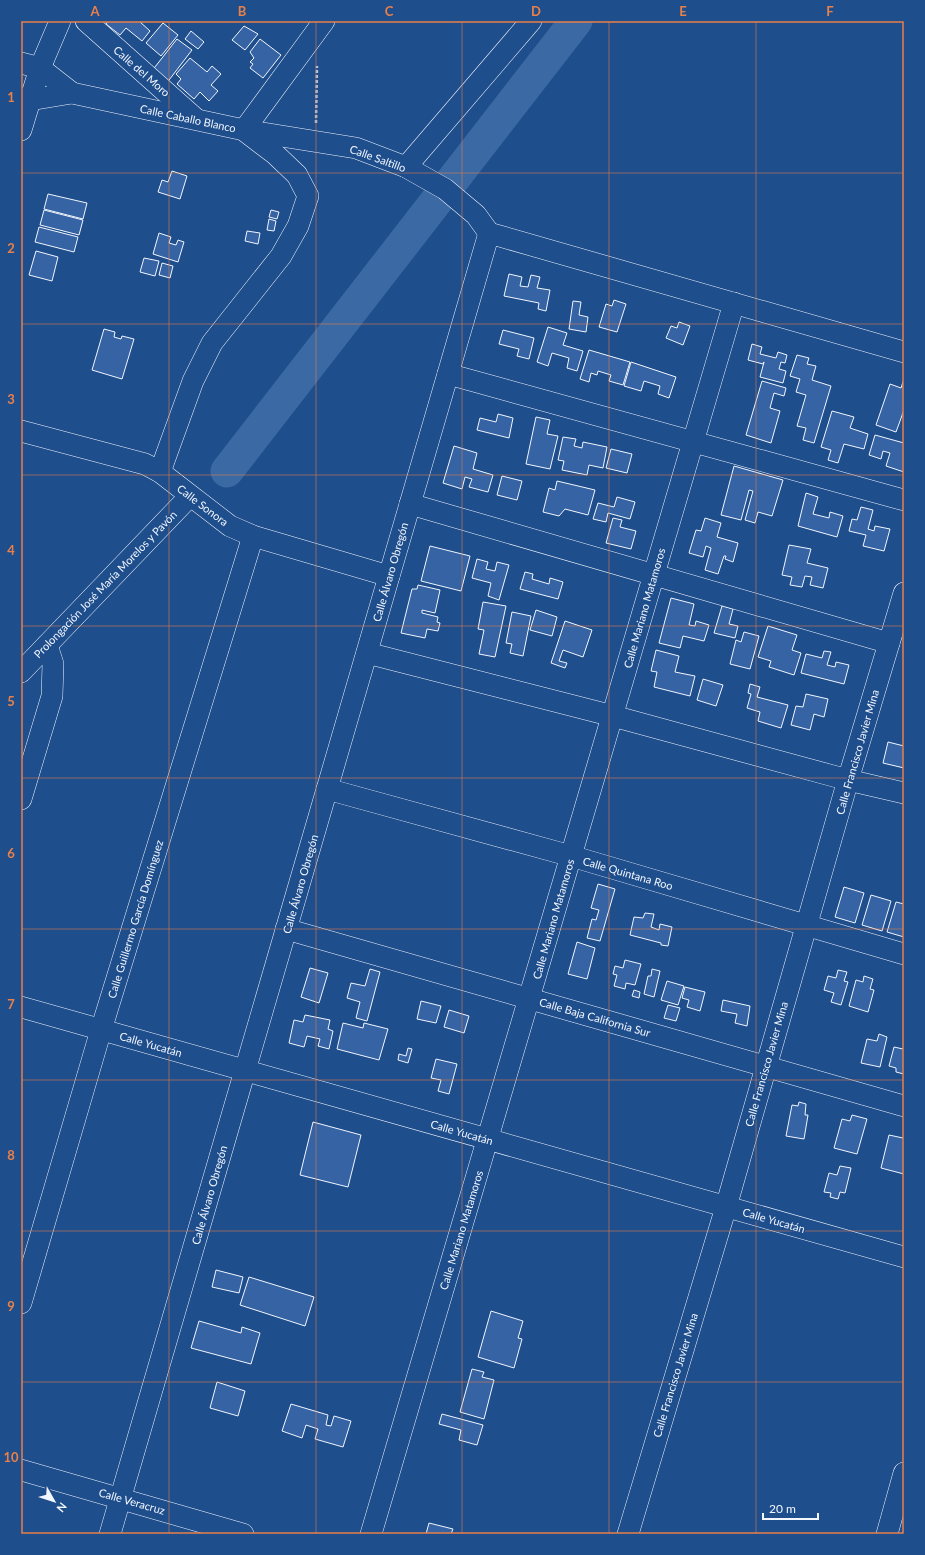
<svg xmlns="http://www.w3.org/2000/svg" width="925" height="1555" font-family="Lato,sans-serif">
<style>
.lines{fill:none;stroke-linecap:round;stroke-linejoin:round}
.river{stroke:#3b69a3;stroke-width:33}
.building{fill:#3563a3;stroke:#f2f6ff}
.minor-casing{stroke:#f2f6ff;stroke-width:22}
.path{stroke:#b3c4dc;stroke-width:2.5;stroke-dasharray:3 2;stroke-linecap:butt}
.minor{stroke:#1f4e8c;stroke-width:21}
.grid{fill:none;stroke:#ea8049;stroke-width:1;stroke-opacity:0.55}
.labels{text-anchor:middle;dominant-baseline:central;stroke-width:3;stroke-linejoin:round;paint-order:stroke}
.street-label{font-size:11px;fill:#f2f6ff;stroke:#1f4e8c}
.neatline{fill:none;stroke:#ea8049;stroke-width:1.5}
.grid-label{font-size:13px;text-anchor:middle;font-weight:bold;fill:#ea8049}
</style>
<rect width="100%" height="100%" fill="#1f4e8c"/>
<g class="lines">
<path class="river" d="M227 471 576 21"/>
</g>
<g class="building">
<path d="M108 21H139L150 31 142 41 126 28 120 35 106 24Z"/>
<path d="M163 23 178 35 161 56 146 43Z"/>
<path d="M244 26 258 34 245 50 232 40Z"/>
<path d="M191 31 204 42 198 49 185 39Z"/>
<path d="M177 39 192 50 166 84 151 72Z"/>
<path d="M260 39 281 55 263 78 250 68 253 64 250 62 254 58 250 52Z"/>
<path d="M190 58 207 72 212 66 221 74 211 85 218 91 209 101 200 92 194 99 177 84 181 79 176 74Z"/>
<path d="M172 171 187 176 180 199 158 192 162 180 168 182Z"/>
<path d="M48 194 87 203 83 219 44 209Z"/>
<path d="M44 210 83 220 79 235 40 225Z"/>
<path d="M271 210 279 212 277 219 269 217Z"/>
<path d="M269 219 276 221 274 231 267 230Z"/>
<path d="M39 227 78 237 74 252 35 242Z"/>
<path d="M247 231 260 233 258 244 245 241Z"/>
<path d="M159 233 171 237 169 243 176 245 178 240 184 242 178 262 153 254Z"/>
<path d="M36 251 58 257 52 281 29 275Z"/>
<path d="M144 258 159 261 155 276 140 272Z"/>
<path d="M162 263 173 266 170 278 159 275Z"/>
<path d="M509 274 522 277 520 286 528 287 531 275 540 277 537 288 550 290 546 311 538 309 539 303 504 296Z"/>
<path d="M614 300 626 304 617 332 599 327 606 304 612 306Z"/>
<path d="M573 301 581 302 579 315 588 317 586 332 569 329Z"/>
<path d="M679 322 690 326 683 345 666 338 671 326 677 328Z"/>
<path d="M548 327 567 333 563 345 583 351 577 371 567 368 569 358 552 353 548 366 537 362Z"/>
<path d="M104 329 115 332 114 337 121 339 122 336 134 339 122 379 92 370Z"/>
<path d="M503 330 534 338 529 359 517 356 519 349 499 344Z"/>
<path d="M752 344 762 347 760 354 776 358 778 352 787 355 785 363 781 362 779 369 786 371 783 383 760 377 764 362 763 364 748 360Z"/>
<path d="M589 350 630 362 623 385 609 381 611 375 598 371 597 375 591 373 589 382 580 379Z"/>
<path d="M797 355 809 358 807 364 816 366 812 380 831 386 814 443 803 440 806 428 797 426 806 395 796 392 800 379 790 376Z"/>
<path d="M631 362 676 377 669 398 658 394 660 386 644 381 641 391 624 386Z"/>
<path d="M904 379V410L896 432 876 425 890 384 901 388Z"/>
<path d="M762 381 786 388 784 396 774 393 770 408 780 411 771 443 746 435Z"/>
<path d="M832 411 854 417 850 428 868 434 864 449 844 444 838 463 828 460 831 450 821 447Z"/>
<path d="M498 414 513 418 509 438 477 430 480 418 496 422Z"/>
<path d="M536 417 550 420 547 434 558 436 550 469 526 464Z"/>
<path d="M875 435 904 443V472L886 466 890 453 883 451 881 459 869 455Z"/>
<path d="M563 437 576 439 574 446 582 448 583 442 607 447 603 468 589 465 587 475 562 470 564 461 558 460Z"/>
<path d="M454 446 477 453 473 469 493 475 488 492 469 487 472 479 465 477 462 489 443 483Z"/>
<path d="M611 449 632 454 627 473 606 468Z"/>
<path d="M734 466 783 480 772 516 758 512 755 523 745 520 753 491 749 490 741 520 721 515Z"/>
<path d="M502 476 522 481 517 500 497 495Z"/>
<path d="M557 481 595 490 588 515 565 509 559 516 543 512 549 488 555 490Z"/>
<path d="M806 493 818 497 813 514 829 518 830 512 843 516 837 537 798 526Z"/>
<path d="M617 497 635 502 630 519 608 513 606 522 593 519 598 503 614 507Z"/>
<path d="M861 507 873 510 868 529 874 531 875 526 890 529 884 551 863 546 866 535 849 531 852 519 857 520Z"/>
<path d="M613 518 622 520 620 527 636 531 631 549 606 543Z"/>
<path d="M705 518 721 523 717 537 738 543 733 562 725 559 726 556H724L718 574 705 570 711 548 706 546 703 557 689 553 696 530 701 531Z"/>
<path d="M789 545 811 549 807 563 828 568 823 588 810 585 812 577 805 576 802 587 790 585 792 577 782 575Z"/>
<path d="M430 546 470 556 461 591 421 581Z"/>
<path d="M477 559 488 562 486 569 495 571 497 562 509 565 499 600 488 596 491 583 472 578Z"/>
<path d="M525 572 533 574 532 579 549 584 550 578 563 582 558 599 520 589Z"/>
<path d="M418 585 440 590 435 613 422 610V613L438 617 437 622 440 623 438 631 427 629 425 638 401 633 412 589H417Z"/>
<path d="M671 598 694 604 689 625 695 626 696 621 709 625 704 641 683 636 680 648 659 643Z"/>
<path d="M483 602 506 606 495 657 479 654 484 630 478 629Z"/>
<path d="M722 606 733 609 729 624 738 626 735 638 714 633Z"/>
<path d="M536 610 557 617 552 636 530 630Z"/>
<path d="M512 612 531 616 523 656 510 653 512 644 506 643Z"/>
<path d="M565 621 592 630 583 657 563 650 559 661 567 663 565 668 551 663Z"/>
<path d="M768 626 797 635 792 650 801 653 794 675 769 667 771 661 758 657Z"/>
<path d="M744 632 759 636 750 669 730 664 736 640 741 642Z"/>
<path d="M656 650 679 656 675 672 695 676 690 696 654 687 657 672 651 671Z"/>
<path d="M824 651 831 652 827 665 835 667 836 662 849 665 844 684 801 673 806 654 822 658Z"/>
<path d="M703 679 723 685 716 706 697 700Z"/>
<path d="M750 684 760 687 757 697 788 705 781 728 758 721 760 712 747 708 751 694 748 693Z"/>
<path d="M806 694 828 699 824 717 814 714 810 730 791 725 796 706 803 707Z"/>
<path d="M888 742 904 746V768L883 763Z"/>
<path d="M598 884 615 889 600 941 587 938 592 919 596 920 599 910 591 908Z"/>
<path d="M844 887 864 893 855 923 835 917Z"/>
<path d="M871 895 891 901 882 931 862 925Z"/>
<path d="M896 902 904 904V937L887 932Z"/>
<path d="M645 913 654 914 651 927 659 930 660 924 672 927 668 946 661 945V943L630 935 634 917 643 918Z"/>
<path d="M577 942 595 948 587 979 568 974Z"/>
<path d="M625 960 641 964 635 985 626 983 625 989 614 986 617 975 613 974 615 966 623 968Z"/>
<path d="M310 968 328 973 319 1003 301 997Z"/>
<path d="M370 969 380 972 367 1021 356 1018 360 1002 347 998 351 983 365 986Z"/>
<path d="M652 969 660 971 654 997 644 994 648 976H651Z"/>
<path d="M838 970 847 972 844 981 848 982 841 1005 831 1002 834 993 824 990 828 976 836 978Z"/>
<path d="M864 976 873 979 870 989 874 990 868 1012 849 1006 856 980 863 982Z"/>
<path d="M667 981 684 986 678 1005 661 1000Z"/>
<path d="M685 987 705 992 700 1011 687 1007 689 1000 682 998Z"/>
<path d="M634 990 640 992 639 998 632 996Z"/>
<path d="M723 1000 750 1006 747 1026 735 1023 737 1014 721 1011Z"/>
<path d="M421 1001 441 1006 436 1023 417 1019Z"/>
<path d="M668 1005 680 1008 676 1021 664 1018Z"/>
<path d="M449 1010 469 1016 464 1033 444 1027Z"/>
<path d="M305 1015 330 1020 328 1029 333 1031 329 1049 318 1046 320 1039 307 1036 304 1047 289 1043 294 1020 303 1022Z"/>
<path d="M343 1023 363 1028 364 1023 388 1029 379 1060 337 1049Z"/>
<path d="M879 1034 887 1037 880 1067 861 1063 867 1039 877 1041Z"/>
<path d="M904 1046V1074L896 1072V1068L889 1066 894 1047 903 1049Z"/>
<path d="M408 1048 412 1049 408 1063 398 1060 399 1054 406 1056Z"/>
<path d="M436 1059 457 1064 449 1094 438 1091 441 1080 431 1078Z"/>
<path d="M799 1102 806 1104 805 1115H808L804 1139 786 1136 792 1105 798 1106Z"/>
<path d="M852 1115 867 1119 857 1154 834 1148 842 1119 850 1121Z"/>
<path d="M313 1122 361 1135 348 1187 300 1175Z"/>
<path d="M889 1135 903 1138 904 1136V1174L881 1168Z"/>
<path d="M840 1166 851 1168 845 1193 840 1192 838 1199 830 1197 831 1193 824 1192 829 1173 837 1175Z"/>
<path d="M216 1270 243 1277 239 1293 212 1287Z"/>
<path d="M249 1277 314 1297 305 1326 240 1305Z"/>
<path d="M491 1311 523 1321 518 1338 522 1339 514 1368 478 1357Z"/>
<path d="M199 1321 241 1333 242 1327 260 1333 251 1364 191 1348Z"/>
<path d="M472 1369 484 1372 482 1377 494 1380 484 1419 460 1412Z"/>
<path d="M217 1382 245 1391 238 1416 210 1408Z"/>
<path d="M291 1404 328 1415 326 1425 331 1426 334 1416 351 1421 343 1447 315 1439 318 1429 306 1425 302 1438 282 1431Z"/>
<path d="M442 1414 483 1425 477 1445 459 1440 461 1430 439 1424Z"/>
<path d="M429 1523 453 1529 451 1534H426Z"/>
</g>
<g class="lines">
<g class="minor-casing">
<g id="minor">
<path d="M86 21 196 119"/>
<path d="M21 63 40 68 72 93"/>
<path d="M21 98 30 100 72 93 244 130 356 148 406 167 445 189 476 215 489 233"/>
<path d="M21 130 40 68 60 21"/>
<path d="M244 130 324 21"/>
<path d="M406 167 531 21"/>
<path d="M489 233 904 352"/>
<path d="M448 374 904 500"/>
<path d="M21 431 145 464 160 472 230 526 253 536 389 576"/>
<path d="M160 472 193 381 212 343 281 256 298 226 308 196 297 175 275 154 246 132"/>
<path d="M410 504 889 643"/>
<path d="M367 653 613 716 848 780 904 793"/>
<path d="M21 672 190 496"/>
<path d="M327 789 571 856 904 954"/>
<path d="M21 799 52 696 53 664 47 645"/>
<path d="M286 929 904 1106"/>
<path d="M21 1007 904 1257"/>
<path d="M21 1303 101 1030 253 536"/>
<path d="M21 1470 243 1534"/>
<path d="M110 1534 489 233"/>
<path d="M371 1534 734 303"/>
<path d="M628 1534 726 1207 848 780 904 593"/>
<path d="M887 1534 904 1473"/>
</g>
</g>
<path class="path" d="M316 123 317 66"/>
<use href="#minor" class="minor"/>
</g>
<path class="grid" d="M169 21V1534M316 21V1534M462 21V1534M609 21V1534M756 21V1534M21 173H904M21 324H904M21 475H904M21 626H904M21 778H904M21 929H904M21 1080H904M21 1231H904M21 1382H904"/>
<g class="labels">
<g class="street-label">
<text transform="translate(142 71) rotate(41)">Calle del Moro</text>
<text transform="translate(188 118) rotate(12)">Calle Caballo Blanco</text>
<text transform="translate(378 158) rotate(20)">Calle Saltillo</text>
<text transform="translate(203 505) rotate(37)">Calle Sonora</text>
<text transform="translate(390 572) rotate(-74)">Calle Álvaro Obregón</text>
<text transform="translate(105 584) rotate(-46)">Prolongación José María Morelos y Pavón</text>
<text transform="translate(644 608) rotate(-74)">Calle Mariano Matamoros</text>
<text transform="translate(857 752) rotate(-74)">Calle Francisco Javier Mina</text>
<text transform="translate(628 873) rotate(16)">Calle Quintana Roo</text>
<text transform="translate(300 884) rotate(-74)">Calle Álvaro Obregón</text>
<text transform="translate(135 919) rotate(-73)">Calle Guillermo García Domínguez</text>
<text transform="translate(553 919) rotate(-74)">Calle Mariano Matamoros</text>
<text transform="translate(595 1017) rotate(16)">Calle Baja California Sur</text>
<text transform="translate(151 1044) rotate(16)">Calle Yucatán</text>
<text transform="translate(766 1064) rotate(-74)">Calle Francisco Javier Mina</text>
<text transform="translate(462 1132) rotate(16)">Calle Yucatán</text>
<text transform="translate(209 1195) rotate(-74)">Calle Álvaro Obregón</text>
<text transform="translate(774 1220) rotate(16)">Calle Yucatán</text>
<text transform="translate(461 1230) rotate(-73)">Calle Mariano Matamoros</text>
<text transform="translate(675 1375) rotate(-73)">Calle Francisco Javier Mina</text>
<text transform="translate(132 1501) rotate(16)">Calle Veracruz</text>
</g>
</g>
<rect width="925" height="1555" fill="none" stroke="#1f4e8c" stroke-width="44"/>
<g transform="translate(54 1501) rotate(129)" stroke="#1f4e8c" stroke-width="3" paint-order="stroke">
<path d="M0-3L7 15L0 10L-7 15Z" fill="#f2f6ff"/>
<text y="-6" font-size="11" font-weight="bold" text-anchor="middle" fill="#f2f6ff">N</text>
</g>
<path d="M763 1513v6h55v-6" fill="none" stroke="#f2f6ff" stroke-width="2"/>
<text x="769" y="1513" font-size="12" fill="#f2f6ff" stroke="#1f4e8c" stroke-width="3" paint-order="stroke">20 m</text>
<rect x="22" y="22" width="881" height="1511" class="neatline"/>
<g class="grid-label">
<text x="95" y="16">A</text>
<text x="242" y="16">B</text>
<text x="389" y="16">C</text>
<text x="536" y="16">D</text>
<text x="683" y="16">E</text>
<text x="830" y="16">F</text>
<text x="11" y="102">1</text>
<text x="11" y="253">2</text>
<text x="11" y="404">3</text>
<text x="11" y="555">4</text>
<text x="11" y="706">5</text>
<text x="11" y="858">6</text>
<text x="11" y="1009">7</text>
<text x="11" y="1160">8</text>
<text x="11" y="1311">9</text>
<text x="11" y="1462">10</text>
</g>
</svg>
